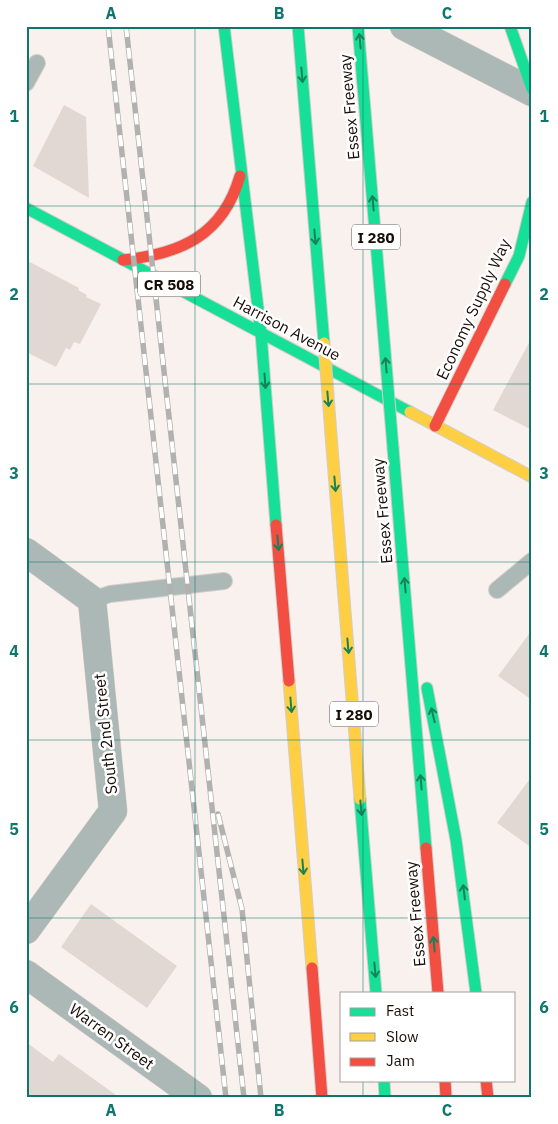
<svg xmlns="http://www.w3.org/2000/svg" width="558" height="1124" font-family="'IBM Plex Sans',sans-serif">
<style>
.building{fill:#e2d8d3}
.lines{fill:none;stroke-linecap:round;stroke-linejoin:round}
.lane-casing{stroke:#d4cdca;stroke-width:18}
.street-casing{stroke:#d4cdca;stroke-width:29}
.fast-casing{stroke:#d4cdca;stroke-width:13}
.slow-casing{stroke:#d4cdca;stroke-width:13}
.jam-casing{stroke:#d4cdca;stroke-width:13}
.lane{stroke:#acb8b6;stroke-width:16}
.street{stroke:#acb8b6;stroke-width:28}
.fast{stroke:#16e098;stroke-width:11}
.slow{stroke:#ffcf43;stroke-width:11}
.jam{stroke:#f24e42;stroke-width:11}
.rail-casing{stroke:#b1b1af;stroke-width:5.5}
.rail{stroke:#fff;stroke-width:4;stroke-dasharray:11;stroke-linecap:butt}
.fast-bridge-casing{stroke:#d4cdca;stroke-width:13;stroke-linecap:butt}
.slow-bridge-casing{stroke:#d4cdca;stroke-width:13;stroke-linecap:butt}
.fast-bridge{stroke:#16e098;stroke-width:11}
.slow-bridge{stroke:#ffcf43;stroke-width:11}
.oneway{stroke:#178157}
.grid{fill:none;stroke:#0f766e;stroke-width:1;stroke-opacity:0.55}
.labels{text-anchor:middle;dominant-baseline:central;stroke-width:5;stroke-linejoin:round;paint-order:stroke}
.shield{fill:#fff;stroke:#5e5652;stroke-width:1}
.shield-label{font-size:15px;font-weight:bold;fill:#190d08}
.street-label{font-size:16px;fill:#190d08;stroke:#fff}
.neatline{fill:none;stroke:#0f766e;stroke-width:2}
.grid-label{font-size:16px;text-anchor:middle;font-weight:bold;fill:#0f766e}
</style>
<rect width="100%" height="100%" fill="#f9f1ee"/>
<g class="building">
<path d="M64 105 86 117 89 198 33 166Z"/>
<path d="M26 260 79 288 78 290 87 295 86 297 101 304 80 344 74 342 70 350 66 348 56 367 26 352Z"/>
<path d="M532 337V430L493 410Z"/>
<path d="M532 630V700L498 676Z"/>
<path d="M532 776V848L497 823Z"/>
<path d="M91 904 177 966 147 1008 61 947Z"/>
<path d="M26 1042 53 1062 59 1054 120 1098H26Z"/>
</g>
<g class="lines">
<g class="lane-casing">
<g id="lane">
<path d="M26 83 37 63"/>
<path d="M497 590 532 561"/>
<path d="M92 600 110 594 224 581"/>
</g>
</g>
<g class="street-casing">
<g id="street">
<path d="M404 26 532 92"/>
<path d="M26 552 92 600 113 811 26 930"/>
<path d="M26 974 198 1098"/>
</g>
</g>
<g class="fast-casing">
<g id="fast">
<path d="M224 26 261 333 276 525"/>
<path d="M510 26 532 89"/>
<path d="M26 208 410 412"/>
<path d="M505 284 519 256 532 202"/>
<path d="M393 448 426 848"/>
<path d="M427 688 456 840 476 993"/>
<path d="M360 799 376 993"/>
<path d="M384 1080 385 1098"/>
</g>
</g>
<g class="slow-casing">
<g id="slow">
<path d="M410 412 532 477"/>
<path d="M331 435 360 799"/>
<path d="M289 681 312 968"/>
</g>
</g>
<g class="jam-casing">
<g id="jam">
<path d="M123 260C181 254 223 235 240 176"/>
<path d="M435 426 505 284"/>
<path d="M276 525 289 681"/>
<path d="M426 848 438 993"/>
<path d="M312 968 322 1098"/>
<path d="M445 1080 446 1098"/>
<path d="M486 1080 488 1098"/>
</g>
</g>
<use href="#lane" class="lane"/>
<use href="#street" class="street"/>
<use href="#fast" class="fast"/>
<use href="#slow" class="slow"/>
<use href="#jam" class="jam"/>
<g class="rail-casing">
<g id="rail">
<path d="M108 26 226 1098"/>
<path d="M126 26 244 1098"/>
<path d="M218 814 242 909 261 1098"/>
</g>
</g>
<use href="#rail" class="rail"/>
<g class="fast-bridge-casing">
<g id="fast-bridge">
<path d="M298 26 324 343"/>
<path d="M358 26 393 448"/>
</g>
</g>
<g class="slow-bridge-casing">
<path id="slow-bridge" d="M324 343 331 435"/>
</g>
<use href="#fast-bridge" class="fast-bridge"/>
<use href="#slow-bridge" class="slow-bridge"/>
</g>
<defs><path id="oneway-shaft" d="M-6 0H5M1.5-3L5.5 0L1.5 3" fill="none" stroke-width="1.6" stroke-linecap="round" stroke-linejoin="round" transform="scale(1.25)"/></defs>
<g class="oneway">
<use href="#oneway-shaft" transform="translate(360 41) rotate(-95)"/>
<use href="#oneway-shaft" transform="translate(302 75) rotate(85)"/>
<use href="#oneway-shaft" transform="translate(373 203) rotate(-95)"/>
<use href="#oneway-shaft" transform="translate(315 237) rotate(85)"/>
<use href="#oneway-shaft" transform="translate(386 365) rotate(-95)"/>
<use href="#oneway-shaft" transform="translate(265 381) rotate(86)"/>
<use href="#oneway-shaft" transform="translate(328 399) rotate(85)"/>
<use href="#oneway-shaft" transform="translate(335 484) rotate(85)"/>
<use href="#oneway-shaft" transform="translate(278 543) rotate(85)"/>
<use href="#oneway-shaft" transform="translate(405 585) rotate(-95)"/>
<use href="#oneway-shaft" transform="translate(348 646) rotate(85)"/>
<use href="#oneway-shaft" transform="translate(291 705) rotate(85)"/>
<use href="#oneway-shaft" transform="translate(433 715) rotate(-103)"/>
<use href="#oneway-shaft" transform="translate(421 782) rotate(-95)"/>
<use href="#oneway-shaft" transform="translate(361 808) rotate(85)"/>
<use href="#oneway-shaft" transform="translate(303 867) rotate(85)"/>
<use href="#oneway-shaft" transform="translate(464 892) rotate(-97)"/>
<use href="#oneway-shaft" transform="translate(434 944) rotate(-95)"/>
<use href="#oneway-shaft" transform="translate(375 970) rotate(85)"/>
</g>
<path class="grid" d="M195 26V1098M363 26V993M26 206H532M26 384H532M26 562H532M26 740H532M26 918H532M363 1080V1098"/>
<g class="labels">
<g class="shield">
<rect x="352" y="224.5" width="48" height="25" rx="4"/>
<rect x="138" y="271.5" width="62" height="25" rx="4"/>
<rect x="330" y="701.5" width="48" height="25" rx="4"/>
</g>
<g class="shield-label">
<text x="376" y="237">I 280</text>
<text x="169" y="284">CR 508</text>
<text x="354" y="714">I 280</text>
</g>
<g class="street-label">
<text transform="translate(349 107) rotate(-95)">Essex Freeway</text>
<text transform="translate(473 309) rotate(-65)">Economy Supply Way</text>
<text transform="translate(287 328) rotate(28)">Harrison Avenue</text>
<text transform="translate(382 511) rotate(-95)">Essex Freeway</text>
<text transform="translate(105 734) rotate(-96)">South 2nd Street</text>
<text transform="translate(415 914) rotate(-95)">Essex Freeway</text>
<text transform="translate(112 1036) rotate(36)">Warren Street</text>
</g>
</g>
<rect width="558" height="1124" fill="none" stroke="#ffffff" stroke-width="55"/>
<rect x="340" y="992" width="175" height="90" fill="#ffffff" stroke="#a39e9c"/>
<rect x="350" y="1008" width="25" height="8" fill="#16e098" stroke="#a39e9c"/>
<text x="386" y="1016" font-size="15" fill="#190d08">Fast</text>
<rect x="350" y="1033" width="25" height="8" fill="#ffcf43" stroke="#a39e9c"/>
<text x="386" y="1042" font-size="15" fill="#190d08">Slow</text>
<rect x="350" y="1058" width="25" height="8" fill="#f24e42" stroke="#a39e9c"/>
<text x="386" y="1066" font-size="15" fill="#190d08">Jam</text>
<rect x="28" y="28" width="502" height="1068" class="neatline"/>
<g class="grid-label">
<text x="111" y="19">A</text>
<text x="279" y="19">B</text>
<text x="447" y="19">C</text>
<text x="14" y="122">1</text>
<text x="544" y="122">1</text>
<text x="14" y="300">2</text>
<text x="544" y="300">2</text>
<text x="14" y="479">3</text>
<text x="544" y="479">3</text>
<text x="14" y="657">4</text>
<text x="544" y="657">4</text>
<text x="14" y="835">5</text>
<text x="544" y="835">5</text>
<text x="14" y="1013">6</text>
<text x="544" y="1013">6</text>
<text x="111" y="1116">A</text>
<text x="279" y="1116">B</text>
<text x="447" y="1116">C</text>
</g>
</svg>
